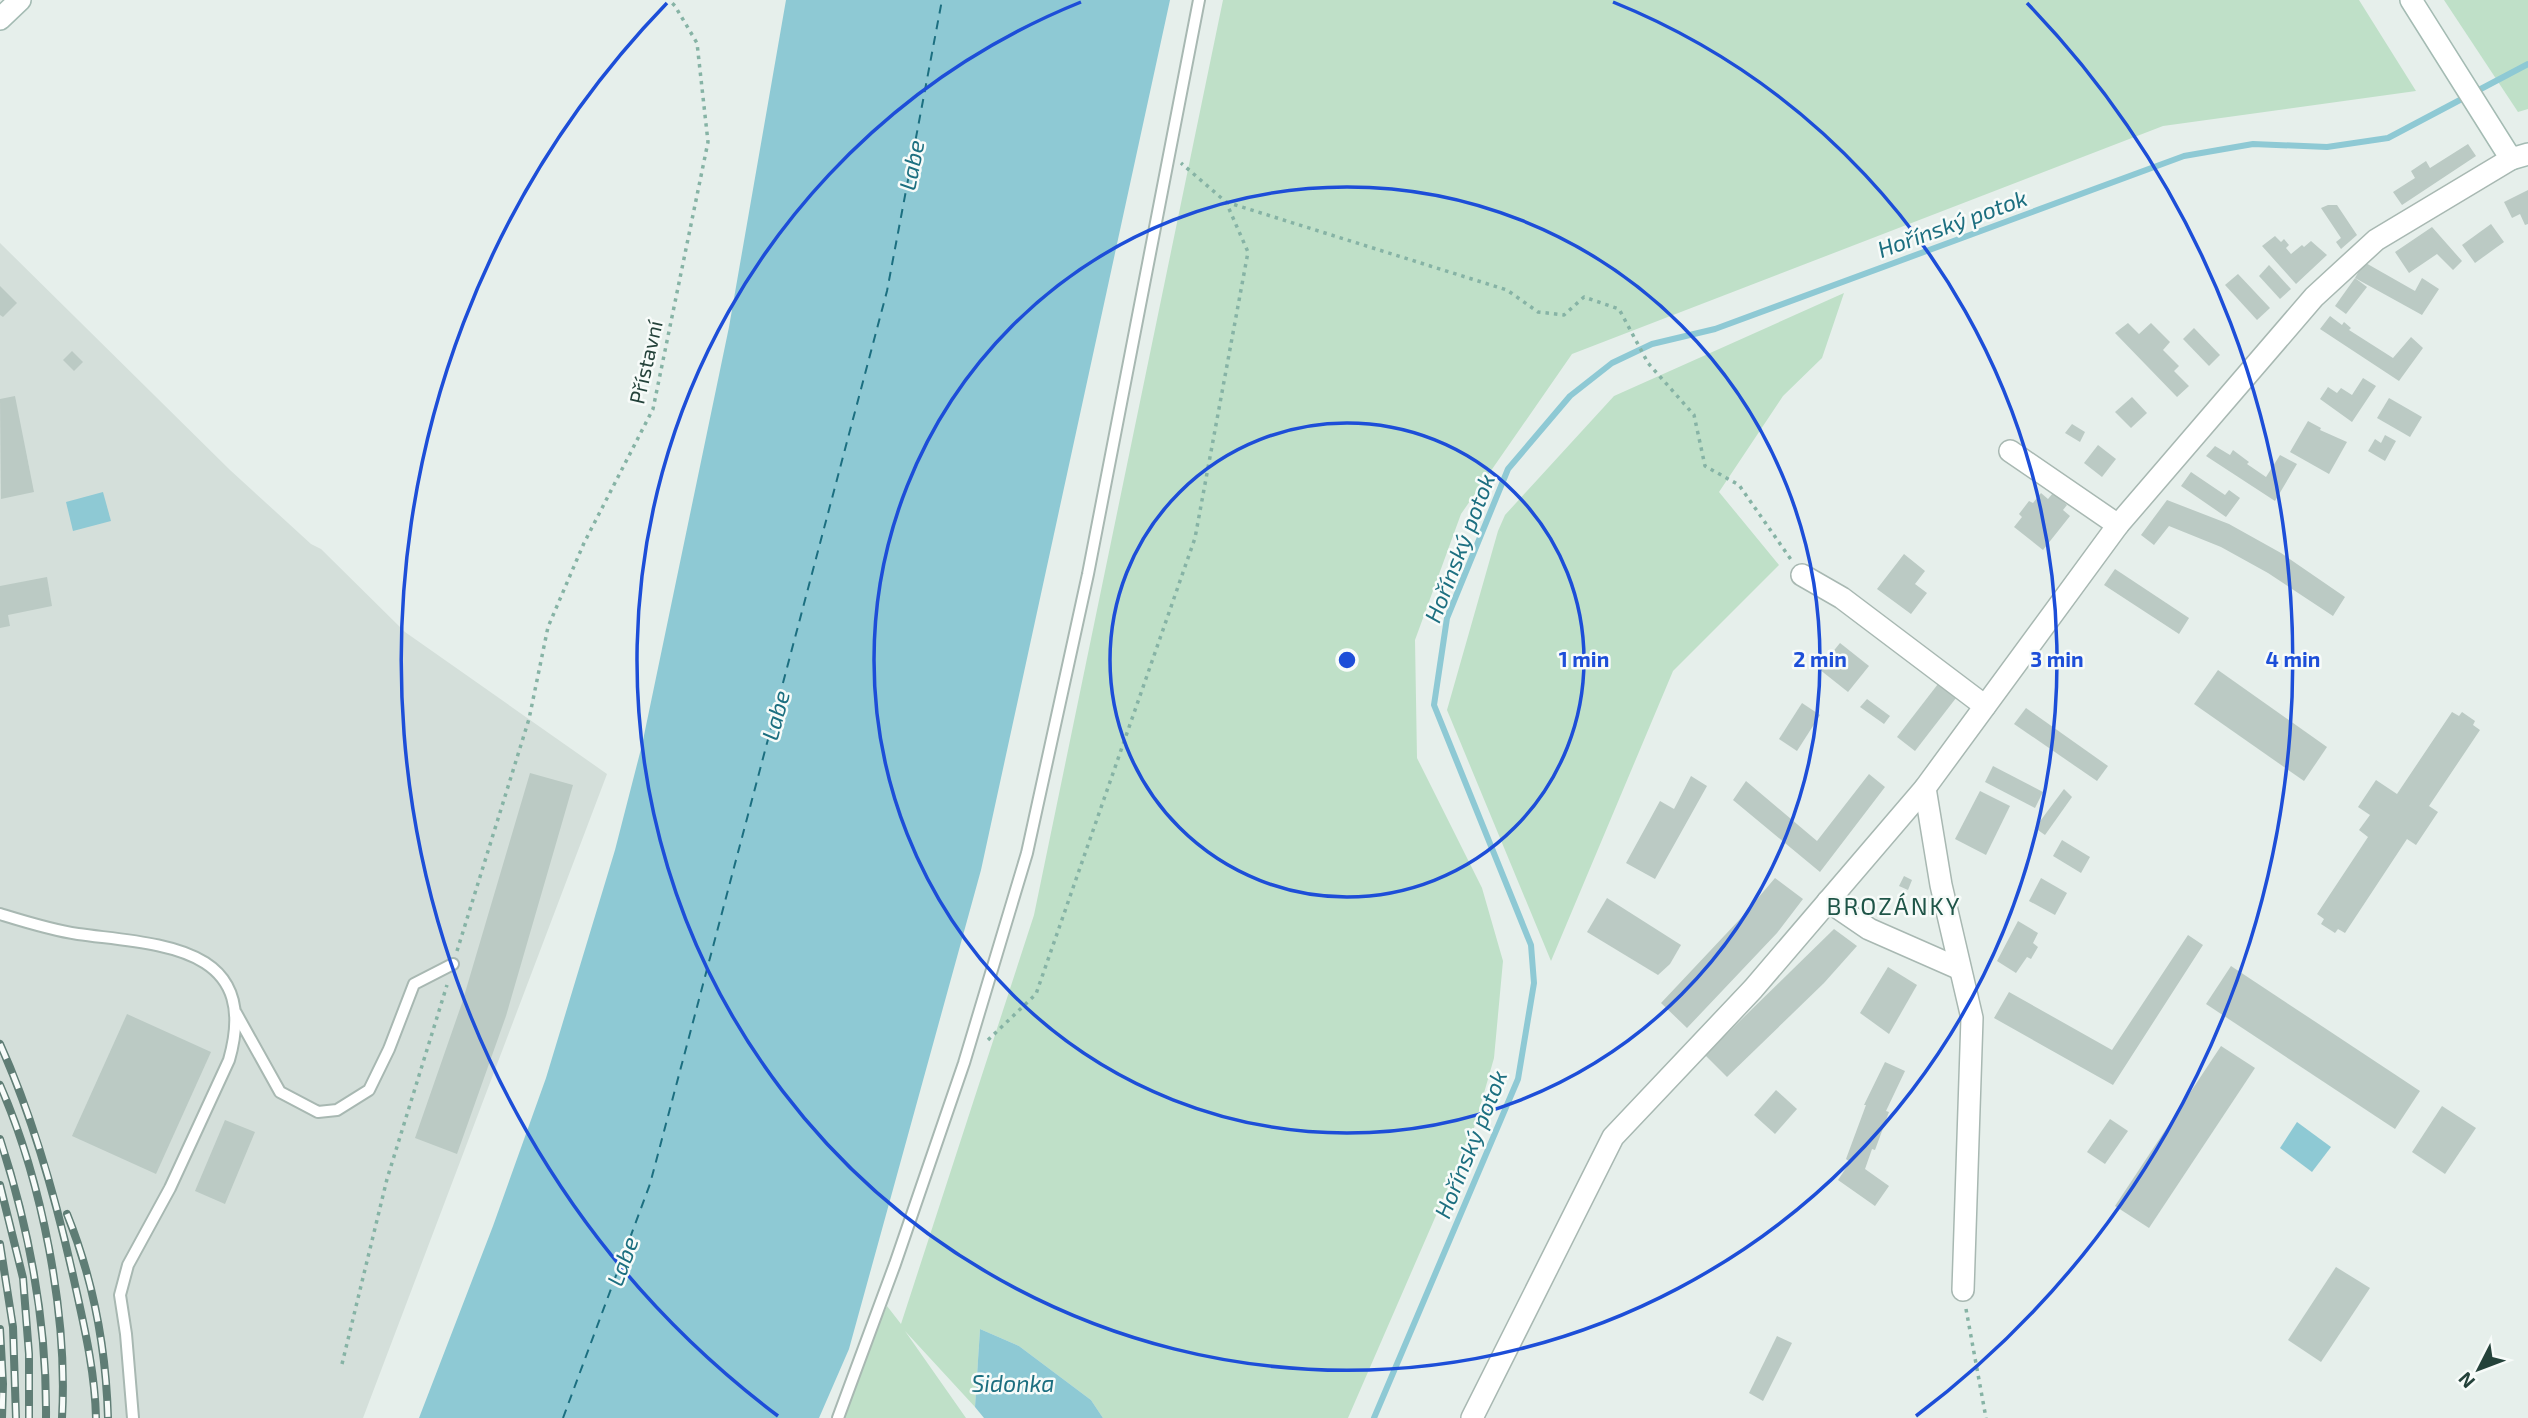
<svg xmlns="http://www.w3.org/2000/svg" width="2528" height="1418" font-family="'Exo 2',sans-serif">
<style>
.built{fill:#d4dfda}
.green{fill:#bfe0c8}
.water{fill:#8ec9d4}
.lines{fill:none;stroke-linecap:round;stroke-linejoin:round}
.stream{stroke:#8ec9d4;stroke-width:6}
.ferry{stroke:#1c6f80;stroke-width:2;stroke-dasharray:9 7;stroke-linecap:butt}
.building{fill:#bbcac4}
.lane-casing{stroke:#a8b8b2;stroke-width:14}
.street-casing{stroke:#a8b8b2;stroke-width:24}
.secondary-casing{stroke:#a4bbb3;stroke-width:24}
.path{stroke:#86b3a5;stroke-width:3.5;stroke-dasharray:3.5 5;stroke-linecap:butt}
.lane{stroke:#fff;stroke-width:10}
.street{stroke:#fff;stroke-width:21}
.secondary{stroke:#fff;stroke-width:21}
.rail-casing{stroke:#5f7d75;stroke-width:8}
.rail{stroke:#f7fbf9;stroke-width:5;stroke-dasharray:16;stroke-linecap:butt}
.ring{fill:none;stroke:#1d4ed8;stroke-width:3.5}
.labels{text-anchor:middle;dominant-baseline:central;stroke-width:5;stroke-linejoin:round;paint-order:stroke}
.street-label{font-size:21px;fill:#24423a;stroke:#f7fbf9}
.water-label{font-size:23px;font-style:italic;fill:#1c6f80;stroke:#f7fbf9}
.quarter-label{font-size:24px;letter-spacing:2px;fill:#1f5548;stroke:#f7fbf9}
.centre{fill:#1d4ed8;stroke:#f7fbf9;stroke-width:3.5}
.ring-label{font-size:21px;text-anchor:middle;font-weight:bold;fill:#1d4ed8;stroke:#f7fbf9;stroke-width:5;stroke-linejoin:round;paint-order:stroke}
</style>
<rect width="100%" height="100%" fill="#e6efeb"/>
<path class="built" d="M0 243 230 470 311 544 321 549 405 632 607 774 363 1418H0Z"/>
<g class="green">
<path d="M1223 0H2359L2416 91 2163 126 1572 354 1461 514 1415 640 1417 758 1482 888 1503 961 1494 1058 1474 1128 1348 1418H1103L1091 1400 1019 1346 980 1329 975 1407 905 1331 966 1418H837L887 1306 901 1324 1034 915Z"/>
<path d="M2444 0H2528V109L2518 112Z"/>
<path d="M1844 293 1822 358 1783 396 1719 492 1779 565 1673 671 1551 961 1447 710 1498 531 1505 515 1614 396Z"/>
</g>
<g class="water">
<path d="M786 0H1170L981 870 849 1349 819 1418H419L493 1226 546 1078 615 850 642 745 729 327Z"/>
<path d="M103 492 111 521 73 531 66 502Z"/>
<path d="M2297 1122 2331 1147 2312 1172 2280 1148Z"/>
<path d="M980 1329 1019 1346 1091 1400 1103 1418H984L975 1407Z"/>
</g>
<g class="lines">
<path class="stream" d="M1374 1418 1518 1079 1534 983 1531 945 1434 705 1447 618 1508 469 1570 396 1612 363 1652 344 1715 329 2184 156 2253 144 2327 147 2388 138 2528 64"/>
<path class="ferry" d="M563 1418 650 1184 887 291 942 0"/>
</g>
<g class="building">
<path d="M2468 144 2476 156 2402 205 2393 192 2415 178 2411 171 2426 161 2430 168Z"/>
<path d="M2528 190V224L2525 225 2520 214 2512 218 2504 202Z"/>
<path d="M2328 205H2337L2357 235 2341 249 2336 242 2341 238 2321 208Z"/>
<path d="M2491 224 2504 242 2475 263 2462 245Z"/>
<path d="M2432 227 2462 261 2453 270 2437 254 2409 273 2395 252Z"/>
<path d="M2275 236 2281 242 2284 239 2289 245 2286 248 2291 254 2302 245 2304 247 2311 241 2327 255 2296 284 2262 246Z"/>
<path d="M2364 262 2415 291 2422 278 2439 289 2422 315 2355 278Z"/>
<path d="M2269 265 2291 289 2280 299 2259 276Z"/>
<path d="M2238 274 2270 308 2257 320 2225 285Z"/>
<path d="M2355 278 2367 287 2346 314 2335 306Z"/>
<path d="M0 286 17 303 3 317 0 315Z"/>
<path d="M2330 316 2342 325 2344 322 2351 328 2349 330 2393 358 2411 337 2423 348 2399 381 2320 329Z"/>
<path d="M2128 323 2139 334 2151 323 2170 342 2163 350 2179 366 2174 371 2189 386 2177 397 2115 333Z"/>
<path d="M2194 328 2220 355 2209 366 2183 339Z"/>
<path d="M72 351 83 362 74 371 63 360Z"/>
<path d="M2363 378 2376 386 2352 422 2320 399 2328 387 2337 393 2341 388 2352 395Z"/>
<path d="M15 396 34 492 1 499 0 399Z"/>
<path d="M2132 397 2147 413 2131 428 2115 412Z"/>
<path d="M2389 398 2422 417 2410 437 2377 418Z"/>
<path d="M2308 421 2321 428 2320 430 2347 442 2329 474 2290 452Z"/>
<path d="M2072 424 2085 432 2080 442 2065 433Z"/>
<path d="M2385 435 2396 441 2385 461 2368 451 2375 439 2381 443Z"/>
<path d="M2098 445 2116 459 2102 477 2084 463Z"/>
<path d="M2215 446 2230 455 2233 450 2249 462 2247 464 2266 477 2280 455 2297 464 2275 501 2206 456Z"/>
<path d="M2191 472 2225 495 2229 490 2240 498 2226 517 2181 486Z"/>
<path d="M2041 493 2048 499 2053 493 2067 505 2063 510 2070 516 2043 550 2014 527 2022 517 2019 514 2029 501 2033 503Z"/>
<path d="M2167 500 2229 524 2281 553 2345 597 2333 616 2268 573 2221 547 2169 526 2154 545 2141 535Z"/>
<path d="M1904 554 1925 571 1915 584 1927 593 1911 614 1877 589Z"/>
<path d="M2115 569 2189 618 2179 634 2104 585Z"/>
<path d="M47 577 52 606 8 615 10 626 0 628V586Z"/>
<path d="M1840 643 1869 666 1848 692 1819 669Z"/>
<path d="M2218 670 2327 747 2304 781 2194 704Z"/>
<path d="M1938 684 1956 698 1915 751 1897 737Z"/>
<path d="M1867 699 1890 716 1884 724 1860 707Z"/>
<path d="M1802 703 1820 715 1797 751 1779 739Z"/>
<path d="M2026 708 2108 766 2097 781 2014 724Z"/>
<path d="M2452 712 2459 716 2462 712 2475 721 2473 725 2480 730 2429 806 2438 812 2416 845 2407 839 2345 933 2338 929 2335 933 2321 924 2324 919 2317 914 2368 837 2359 830 2370 815 2358 807 2376 780 2397 794Z"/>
<path d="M1993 766 2043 792 2035 808 1985 782Z"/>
<path d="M530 773 573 785 506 1016 457 1154 415 1138 462 1003Z"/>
<path d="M1869 774 1885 787 1820 872 1733 800 1746 781 1817 841Z"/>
<path d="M1691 776 1707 786 1655 879 1626 863 1660 801 1674 809Z"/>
<path d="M2064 789 2072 797 2045 835 2035 828Z"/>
<path d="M1980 791 2010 806 1986 855 1955 839Z"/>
<path d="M2062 840 2090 857 2081 873 2053 856Z"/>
<path d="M1904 876 1912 880 1908 890 1899 886Z"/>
<path d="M1775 878 1803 899 1777 933 1687 1028 1661 1003 1741 918Z"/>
<path d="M2041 878 2067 893 2055 915 2029 901Z"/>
<path d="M1607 898 1681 945 1670 964 1658 975 1587 932Z"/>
<path d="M2018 921 2038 933 2033 943 2038 947 2031 959 2027 957 2016 973 1997 961Z"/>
<path d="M1834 929 1857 946 1824 983 1727 1077 1705 1055Z"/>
<path d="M2188 935 2203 945 2113 1085 1994 1018 2009 992 2112 1050Z"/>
<path d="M2231 966 2420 1091 2395 1129 2206 1004Z"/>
<path d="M1888 967 1917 985 1889 1034 1860 1013Z"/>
<path d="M127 1014 211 1052 156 1174 72 1136Z"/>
<path d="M2221 1046 2255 1068 2149 1228 2115 1206Z"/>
<path d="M1885 1062 1905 1071 1886 1111 1889 1112 1875 1150 1872 1149 1865 1169 1889 1186 1875 1206 1838 1180 1850 1162 1846 1159 1866 1105H1864Z"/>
<path d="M1776 1090 1797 1109 1775 1134 1754 1115Z"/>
<path d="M2442 1106 2476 1128 2445 1174 2412 1152Z"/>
<path d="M2110 1119 2128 1131 2105 1164 2087 1152Z"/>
<path d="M225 1120 255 1132 225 1204 195 1191Z"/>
<path d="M2336 1267 2370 1288 2321 1362 2288 1340Z"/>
<path d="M1777 1336 1792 1343 1763 1401 1749 1393Z"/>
</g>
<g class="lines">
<g class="lane-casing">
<g id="lane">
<path d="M0 914C26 922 51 930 78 934 158 945 262 944 229 1060L170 1188 128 1265 120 1295 126 1334 133 1418"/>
<path d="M236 1013 280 1092 318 1112 337 1110 369 1090 389 1049 414 984 453 964"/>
<path d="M838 1418 895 1264 964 1063 1027 853 1088 574 1199 0"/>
</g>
</g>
<g class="street-casing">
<g id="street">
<path d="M2010 451 2118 525"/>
<path d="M1802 575 1842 598 1985 706"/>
<path d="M1925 788 1941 885 1972 1018 1963 1290"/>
<path d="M1828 901 1869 929 1960 969"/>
<path d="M1472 1418 1613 1137 1753 989 1925 788 2118 525 2314 297 2376 240 2511 159"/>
</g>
</g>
<g class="secondary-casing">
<g id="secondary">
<path d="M2411 0 2511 159 2528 154"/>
<path d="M0 19 20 0"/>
</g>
</g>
<g class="path">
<path d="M1226 202 1507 290 1538 312 1564 315 1584 297 1619 309 1648 363 1694 415 1705 466 1739 485 1792 561"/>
<path d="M457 951 529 719 548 627 584 543 653 409 708 142 697 43 675 6 669 0"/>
<path d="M988 1040 1036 994 1195 538 1248 252 1226 202 1181 163"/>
<path d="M1966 1309 1986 1418"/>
<path d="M342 1364 387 1179 447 985"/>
</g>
<use href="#lane" class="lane"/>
<use href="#street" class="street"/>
<use href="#secondary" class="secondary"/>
<g class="rail-casing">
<g id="rail">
<path d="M0 1044C34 1120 56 1199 74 1280 84 1326 95 1371 96 1418"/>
<path d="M0 1085C42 1181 68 1314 62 1418"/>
<path d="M0 1139C29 1228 47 1324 46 1418"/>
<path d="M0 1185 23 1278 29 1354V1418"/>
<path d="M67 1214C93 1279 106 1348 108 1418"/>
<path d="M0 1244 13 1327 16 1418"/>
<path d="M0 1329 3 1384 2 1418"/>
</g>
</g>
<use href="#rail" class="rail"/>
</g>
<g class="ring">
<circle cx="1347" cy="660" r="237"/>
<circle cx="1347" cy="660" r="473"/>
<path d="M1613 2A710 710 0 1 1 1081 2"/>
<path d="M778 1416A946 946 0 0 1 667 3M2027 3A946 946 0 0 1 1916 1416"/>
</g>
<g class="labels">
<g class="street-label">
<text transform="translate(645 362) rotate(-77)">Přístavní</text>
</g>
<g class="water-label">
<text transform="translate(911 165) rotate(-79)">Labe</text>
<text transform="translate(1952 223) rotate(-20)">Hořínský potok</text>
<text transform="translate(1459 548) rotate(-69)">Hořínský potok</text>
<text transform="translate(775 715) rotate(-75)">Labe</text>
<text transform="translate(1470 1144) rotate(-68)">Hořínský potok</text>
<text transform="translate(622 1261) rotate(-70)">Labe</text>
<text x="1013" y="1383">Sidonka</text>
</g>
<g class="quarter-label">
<text x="1894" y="905">BROZÁNKY</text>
</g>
</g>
<circle cx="1347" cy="660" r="10" class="centre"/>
<g class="ring-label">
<text x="1584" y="667">1 min</text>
<text x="1820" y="667">2 min</text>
<text x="2057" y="667">3 min</text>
<text x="2293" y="667">4 min</text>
</g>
<g transform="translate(2479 1369) rotate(228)" stroke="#f7fbf9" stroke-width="5" paint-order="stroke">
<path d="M0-5L12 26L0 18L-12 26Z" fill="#24423a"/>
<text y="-10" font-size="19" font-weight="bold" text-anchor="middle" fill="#24423a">N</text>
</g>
</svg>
